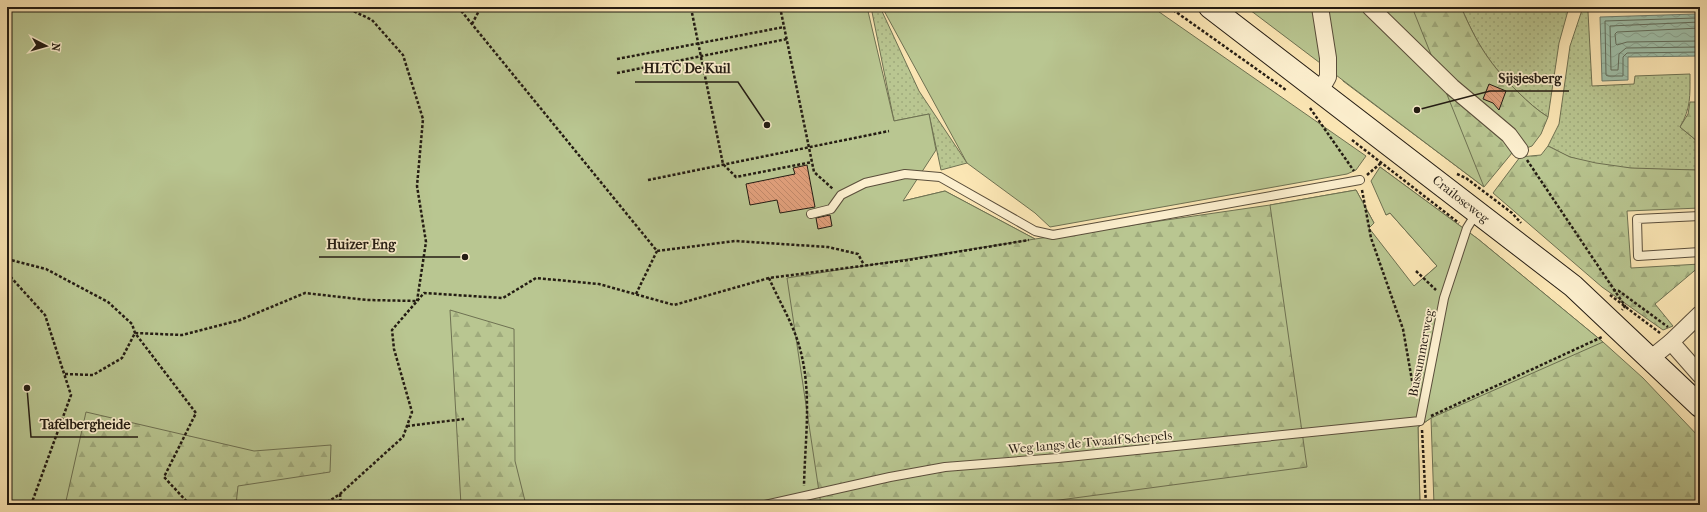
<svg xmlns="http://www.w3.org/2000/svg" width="1707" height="512" font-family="'IM FELL French Canon',serif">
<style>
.grass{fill:url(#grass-dots);stroke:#6e7152}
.forest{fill:url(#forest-firs);stroke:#6e7152}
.park{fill:#b9c691;stroke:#6e7152}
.water{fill:url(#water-waves);stroke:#6e7e6e}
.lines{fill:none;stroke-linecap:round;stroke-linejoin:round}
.shore{stroke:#626e5e;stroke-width:1}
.building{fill:url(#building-back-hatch);stroke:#241c13}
.lane-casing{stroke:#5a4e3b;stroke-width:10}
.street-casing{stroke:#5a4e3b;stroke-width:18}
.secondary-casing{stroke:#241c13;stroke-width:24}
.path{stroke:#241c13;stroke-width:2.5;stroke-dasharray:3 2;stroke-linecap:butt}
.lane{stroke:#fcefce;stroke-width:8}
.street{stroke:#fcefce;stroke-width:16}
.secondary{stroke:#fcefce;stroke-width:22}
.labels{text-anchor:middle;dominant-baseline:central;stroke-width:3.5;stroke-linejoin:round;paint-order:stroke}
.street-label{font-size:13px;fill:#241c13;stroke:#fcefce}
.leader{fill:none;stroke:#241c13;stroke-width:1.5}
.callout-dot{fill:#241c13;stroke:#fcefce;stroke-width:1.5}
.callout-label{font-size:14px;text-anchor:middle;font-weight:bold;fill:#241c13;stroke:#fcefce;stroke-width:3.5;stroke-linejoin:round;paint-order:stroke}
</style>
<defs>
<pattern id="grass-dots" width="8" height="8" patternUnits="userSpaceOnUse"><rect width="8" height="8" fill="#b9c691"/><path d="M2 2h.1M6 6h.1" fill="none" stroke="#9faa7c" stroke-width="1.8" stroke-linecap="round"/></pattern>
<pattern id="forest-firs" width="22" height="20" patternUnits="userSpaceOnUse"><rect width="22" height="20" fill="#b9c691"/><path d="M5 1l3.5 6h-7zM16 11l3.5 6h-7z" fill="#9faa7c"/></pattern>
<pattern id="water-waves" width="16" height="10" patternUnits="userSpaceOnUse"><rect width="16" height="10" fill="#9fc0aa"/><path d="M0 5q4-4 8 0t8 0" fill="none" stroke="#89a491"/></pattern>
<pattern id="building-back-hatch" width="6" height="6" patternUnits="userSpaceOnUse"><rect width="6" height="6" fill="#e09f7b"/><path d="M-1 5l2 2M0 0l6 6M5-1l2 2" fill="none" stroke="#c08869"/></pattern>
</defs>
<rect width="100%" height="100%" fill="#fbe6b4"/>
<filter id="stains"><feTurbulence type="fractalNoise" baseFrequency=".005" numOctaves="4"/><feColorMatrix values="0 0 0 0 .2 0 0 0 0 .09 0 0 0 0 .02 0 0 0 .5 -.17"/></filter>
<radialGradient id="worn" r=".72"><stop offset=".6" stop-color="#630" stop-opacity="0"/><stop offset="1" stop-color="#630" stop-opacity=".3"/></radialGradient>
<g class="grass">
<path d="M871 7H880L919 91 967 163 941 170 929 114 894 121Z"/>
<path d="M1461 7H1569L1559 43 1548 117C1537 110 1528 102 1519 93 1490 65 1477 44 1461 7Z"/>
<path d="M1583 7H1590L1588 12 1592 86 1634 84 1635 76 1690 74C1690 96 1691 108 1680 127L1697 141V162L1700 167 1697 170C1658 169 1606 171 1570 157 1562 154 1555 149 1548 146L1559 124 1570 46Z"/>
</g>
<g class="forest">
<path d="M7 7 903 201 945 191 1035 239 1270 205 1356 190 1374 223 1368 228 1413 287 1437 266 1390 213 1386 215 1380 167 1478 239 1603 342 1643 378 1700 438V505H1434L1431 418 1418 427 1420 505H7Z"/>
<path d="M1336 7H1461C1477 44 1490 65 1519 93 1528 102 1537 110 1548 117L1541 134 1532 146 1512 153 1484 187 1343 81 1340 38Z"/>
<path d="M1690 102H1700V165L1697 162V141L1680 127 1688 114Z"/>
<path d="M1548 146 1570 157 1596 163 1631 168 1696 170 1700 167V208L1627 211 1631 268 1700 264V266L1655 304 1673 326 1663 330 1602 287 1493 193 1520 157 1541 155Z"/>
</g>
<g class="park">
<path d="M7 7H867L894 121 929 114 936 150 903 201 945 191 1035 239 787 278 821 505H526L515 461 514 329 450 310 461 505H236L238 486 330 472 331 445 254 451 86 412 66 501 90 505H7Z"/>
<path d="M882 7H1152L1366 156 1356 170 1347 174 1050 227 1035 213 967 163Z"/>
<path d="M1246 7H1412L1484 187Z"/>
<path d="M1380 167 1478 239 1603 342 1431 418 1418 427 1420 505H1022L1307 467 1270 205 1356 190 1374 223 1369 228 1414 286 1437 266 1390 213 1386 215 1371 181Z"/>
</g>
<path class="water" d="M1696 9H1700V56L1628 57V80L1602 81 1600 17 1696 14Z"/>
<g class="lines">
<g class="shore">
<path d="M1700 15 1696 18 1605 21 1606 75 1608 76H1623V57L1627 53 1700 52"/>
<path d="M1700 22 1610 26 1611 70H1618L1619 54 1626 48 1700 47"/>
<path d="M1700 28 1617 32 1615 34 1616 44 1617 45 1627 42 1700 41"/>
</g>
</g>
<g class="building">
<path d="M1489 84 1506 91 1499 110 1493 103 1483 99Z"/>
<path d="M807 165 815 207 780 213 777 200 750 205 746 184 795 174 793 168Z"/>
<path d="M830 215 832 226 818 229 816 218Z"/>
</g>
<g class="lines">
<g class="lane-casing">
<g id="lane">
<path d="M811 214 831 209 841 195 865 183 905 174 940 177 1035 231 1053 235 1360 180"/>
<path d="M1700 216 1637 219 1638 256 1700 252"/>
<path d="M765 505 890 477 945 467 1058 458 1420 421 1444 298 1467 228 1477 212"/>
</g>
</g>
<g class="street-casing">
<g id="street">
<path d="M1320 7 1328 58V77L1320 91"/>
<path d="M1370 7 1452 87 1509 135 1520 150"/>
<path d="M1671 342 1700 375"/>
<path d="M1650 359 1671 342 1700 314"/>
</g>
</g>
<g class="secondary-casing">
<path id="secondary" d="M1210 7 1573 286 1700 406"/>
</g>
<g class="path">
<path d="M345 7 372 20 403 55 423 119 417 186 426 242 417 301"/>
<path d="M458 7 657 251 735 241 828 247 858 254 864 265"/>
<path d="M780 7 814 172 833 189"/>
<path d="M1169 7 1286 90"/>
<path d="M691 8 723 164 736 177 812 162"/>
<path d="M472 24 481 7"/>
<path d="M617 59 784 27"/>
<path d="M617 73 787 39"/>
<path d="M1310 108 1354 171"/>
<path d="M1352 140 1459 223"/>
<path d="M1527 160 1625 306 1622 310"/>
<path d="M1457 174 1466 178 1512 213 1521 223"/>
<path d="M1367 175 1381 163"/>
<path d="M648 180 889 131"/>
<path d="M1362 190 1371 238 1403 329 1414 392"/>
<path d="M7 259 46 269 108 302 132 324 135 333 196 413 164 477 190 505"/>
<path d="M1416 271 1436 290"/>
<path d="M7 273 45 315 71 395 31 505"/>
<path d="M769 278C778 299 791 320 798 342 813 389 805 437 804 486"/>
<path d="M1613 290 1619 291 1668 327"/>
<path d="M636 294 657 251"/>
<path d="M1610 295 1660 333"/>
<path d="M65 374 93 375 122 358 135 333 182 335 240 320 305 293 367 300 417 301"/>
<path d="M1431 416 1602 337"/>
<path d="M407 426 464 419"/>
<path d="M1422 430 1426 505"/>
<path d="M340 494 341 505"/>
<path d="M323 505 340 494 403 437 412 412 394 349 392 330 424 293 503 298 536 278 599 284 674 305 769 278 908 260 1029 240"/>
</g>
<use href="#lane" class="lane"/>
<use href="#street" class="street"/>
<use href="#secondary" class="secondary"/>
</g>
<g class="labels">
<g class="street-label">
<text transform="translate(1461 199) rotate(38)">Crailoseweg</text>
<text transform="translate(1421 353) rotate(-79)">Bussummerweg</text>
<text transform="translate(1090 442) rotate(-5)">Weg langs de Twaalf Schepels</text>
</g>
</g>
<path class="leader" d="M767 125L738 82H635M1417 110L1490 91H1569M465 257L404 257H319M27 388L31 437H138"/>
<g class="callout-dot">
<circle cx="767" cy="125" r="4"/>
<circle cx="1417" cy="110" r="4"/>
<circle cx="465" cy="257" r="4"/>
<circle cx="27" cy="388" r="4"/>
</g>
<g class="callout-label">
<text x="687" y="73">HLTC De Kuil</text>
<text x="1530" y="83">Sijsjesberg</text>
<text x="361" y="249">Huizer Eng</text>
<text x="85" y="429">Tafelbergheide</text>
</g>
<rect width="1707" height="512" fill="none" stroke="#fbe6b4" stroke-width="24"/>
<rect x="8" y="8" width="1691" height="496" fill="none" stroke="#241c13" stroke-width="2"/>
<rect x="12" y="12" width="1683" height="488" fill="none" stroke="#241c13"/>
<g transform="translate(46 46) rotate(96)" stroke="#fcefce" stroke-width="3" paint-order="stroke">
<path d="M0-3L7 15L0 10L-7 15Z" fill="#241c13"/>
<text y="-6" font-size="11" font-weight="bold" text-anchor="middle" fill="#241c13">N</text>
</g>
<rect width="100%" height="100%" filter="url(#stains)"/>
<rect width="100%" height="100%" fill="url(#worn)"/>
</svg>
